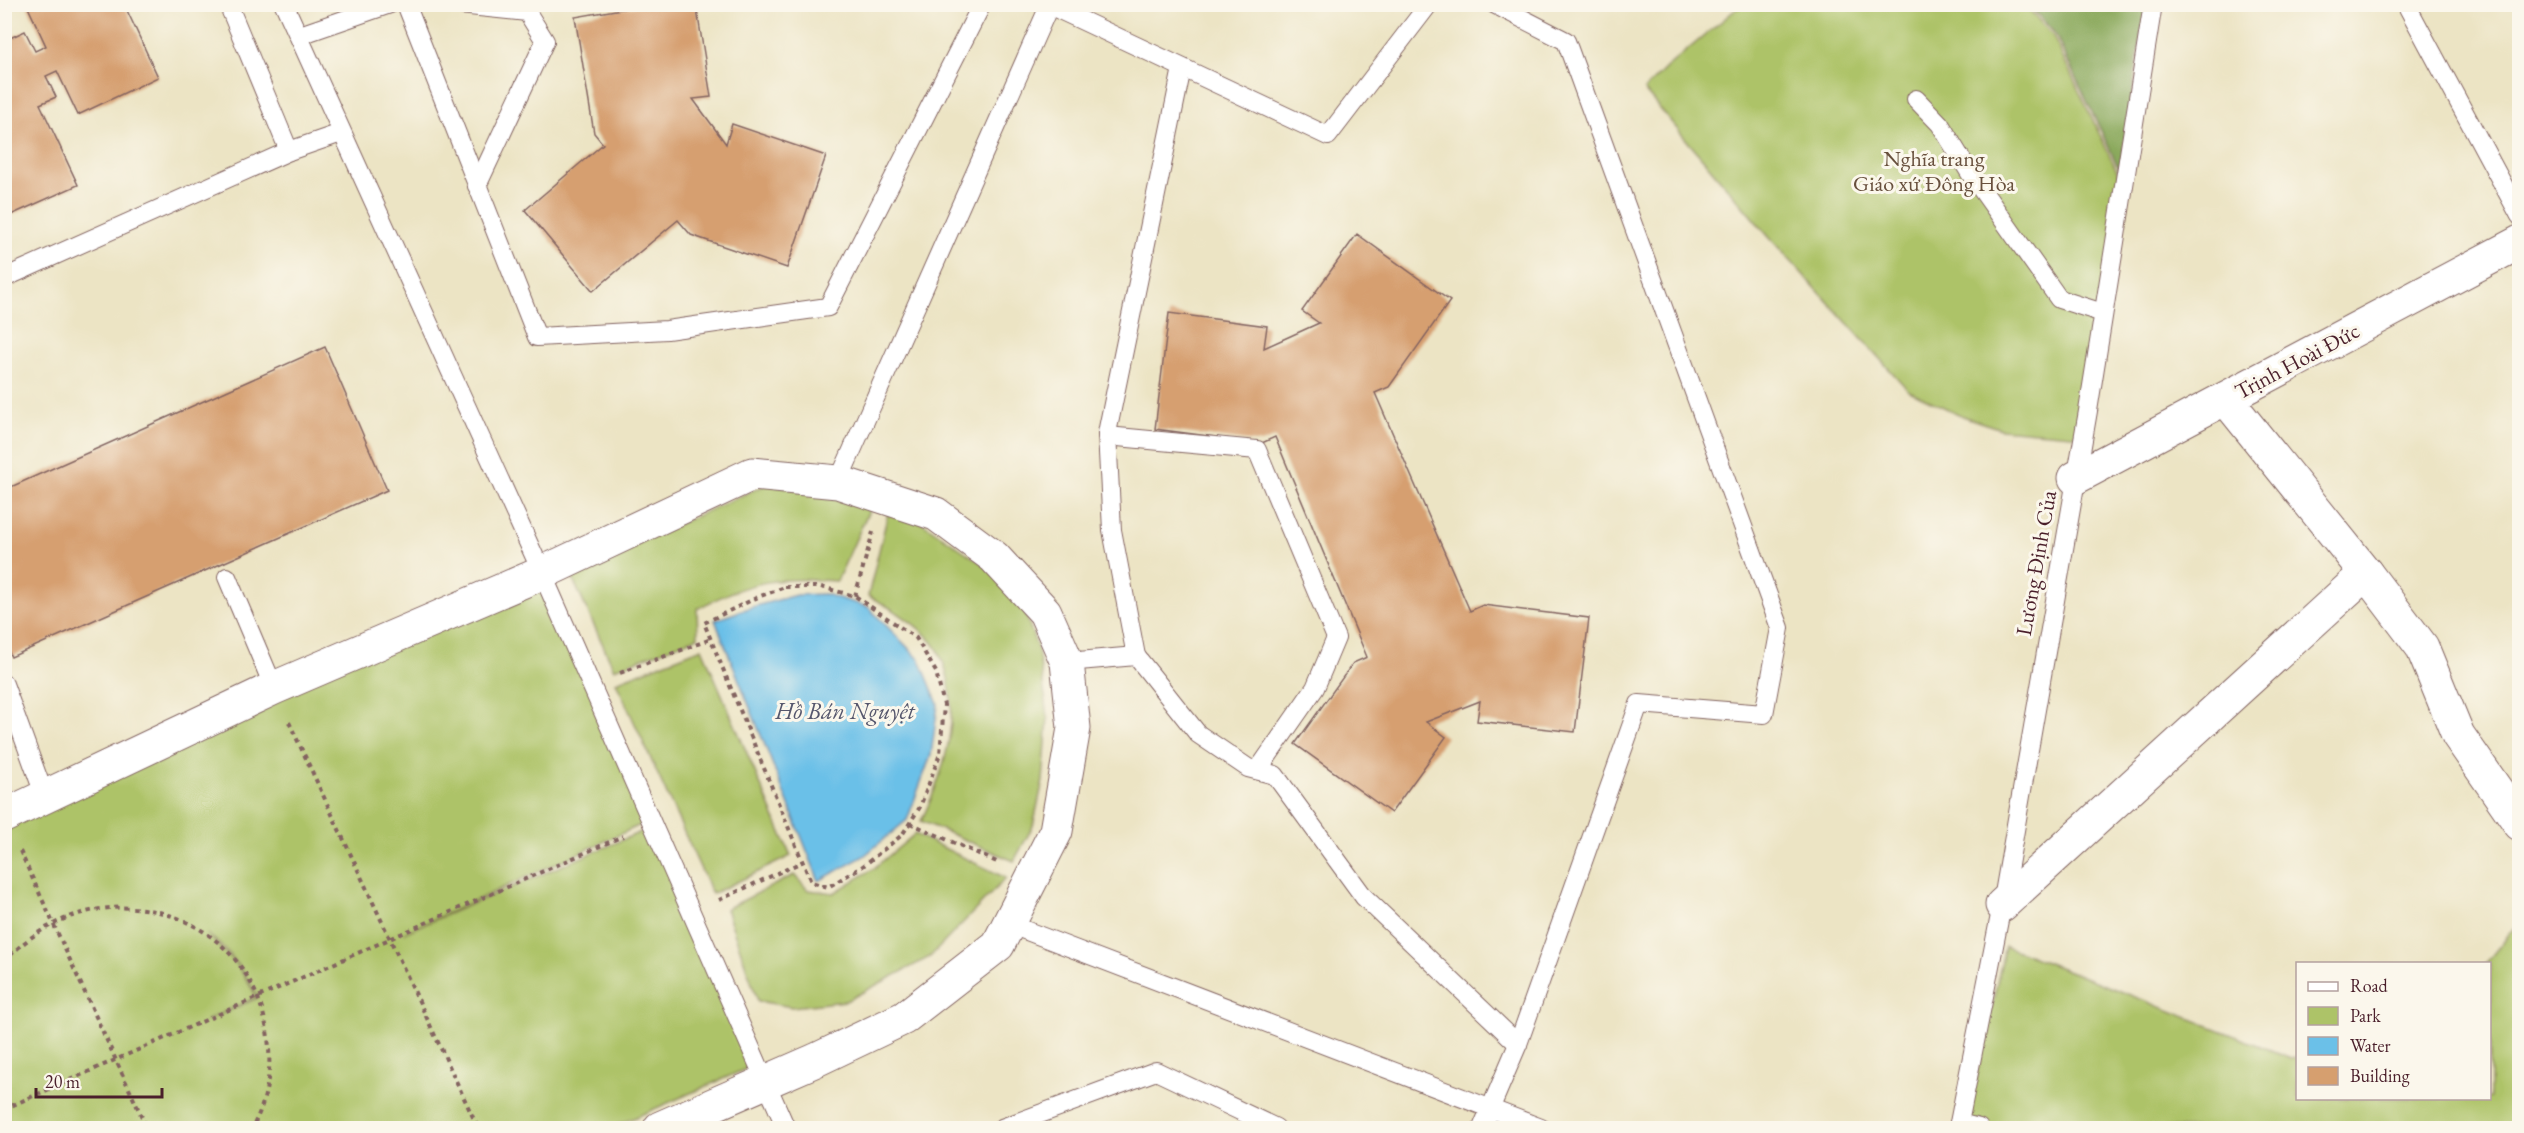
<svg xmlns="http://www.w3.org/2000/svg" width="2524" height="1133" font-family="'EB Garamond',serif">
<style>
.green{fill:#adc368;stroke:#7c714a;stroke-width:1.5;fill-rule:evenodd}
.forest{fill:#8aa95c;stroke:#6a6444;stroke-width:1.5}
.water{fill:#6bc0e8;stroke:#5a708a;stroke-width:1.5}
.building{fill:#d69f6f}
.lines{fill:none;stroke-linecap:round;stroke-linejoin:round}
.lane-casing{stroke:#836461;stroke-width:20}
.street-casing{stroke:#836461;stroke-width:35}
.path{stroke:#836461;stroke-width:4;stroke-dasharray:4.5 4.5;stroke-linecap:butt}
.lane{stroke:#fff;stroke-width:18}
.street{stroke:#fff;stroke-width:33}
.labels{text-anchor:middle;dominant-baseline:central;stroke-width:6;stroke-linejoin:round;paint-order:stroke}
.park-label{font-size:22px;fill:#68503d;stroke:#fbf7ec}
.street-label{font-size:22px;fill:#4a1f2b;stroke:#fbf7ec}
.water-label{font-size:24px;font-style:italic;fill:#56576d;stroke:#fbf7ec}
</style>
<rect width="100%" height="100%" fill="#fbf7ec"/>
<filter id="ink" filterUnits="userSpaceOnUse"><feTurbulence type="fractalNoise" baseFrequency=".0167" numOctaves="2"/><feDisplacementMap in="SourceGraphic" scale="12" xChannelSelector="R" yChannelSelector="G"/><feConvolveMatrix kernelMatrix="1 2 1 2 8 2 1 2 1" color-interpolation-filters="sRGB"/></filter>
<filter id="wash" filterUnits="userSpaceOnUse"><feTurbulence type="fractalNoise" baseFrequency=".008" numOctaves="4" result="noise"/><feDisplacementMap in="SourceGraphic" scale="24" xChannelSelector="R" yChannelSelector="G"/><feGaussianBlur stdDeviation="1.35" result="paint"/><feColorMatrix in="noise" values="0 0 0 0 0 0 0 0 0 0 0 0 0 0 0 0 0 1.4 0 .05"/><feComposite in="paint" operator="in"/></filter>
<g filter="url(#wash)">
<rect width="100%" height="100%" fill="#ece4c4"/>
<g class="green">
<path d="M1741 5H2025L2053 36 2126 190 2083 436 2001 429 1965 417 1909 391 1769 237 1644 90 1667 67Z"/>
<path d="M769 483 871 506 837 581C779 576 748 581 697 609L698 637 614 669 570 573Z"/>
<path d="M891 501 1016 587 1038 650 1048 717 1043 781 1033 826 1014 861 921 821C946 770 965 707 939 652 929 631 889 606 868 596Z"/>
<path d="M542 575 647 822 404 933 650 828 757 1064 611 1128H5V816ZM207 934C231 950 245 973 258 998L205 1021 257 997 236 963Z"/>
<path d="M702 648 791 856 712 894 616 682Z"/>
<path d="M915 834 1006 878 930 957 846 1001 792 1007 758 1001 726 909 794 875 808 890 834 893 873 869Z"/>
<path d="M2513 929 2519 938V1128H1965L2005 946 2291 1058 2297 1057 2298 1098H2490V964L2486 963Z"/>
</g>
<path class="forest" d="M2029 5H2146L2120 171 2055 34Z"/>
<path class="water" d="M825 594 868 607 920 660 938 704 931 755 907 820 864 856 819 881 715 620 752 607 796 595Z"/>
<g id="blocks">
<g class="building">
<path d="M124 4 158 77 78 115 57 71 46 76 56 97 40 104 78 185 4 218V30L8 39 25 31 35 51 46 46 27 5Z"/>
<path d="M650 4H696L711 97 693 99 726 144 732 124 826 156 787 268 691 235 678 220 593 291 525 210 603 144 594 133 575 17Z"/>
<path d="M1357 234 1450 301 1389 387 1375 393 1470 611 1483 605 1589 618 1575 732 1477 721 1480 701 1426 722 1446 737 1391 813 1295 744 1353 663 1367 657 1275 437 1262 443 1155 429 1169 313 1267 326 1264 348 1319 323 1302 311Z"/>
<path d="M325 347 387 490 11 657 4 641V490Z"/>
</g>
</g>
</g>
<g filter="url(#ink)">
<use href="#blocks" fill-opacity="0" stroke="#836461" stroke-width="1.5"/>
<g class="lines">
<g class="lane-casing">
<g id="lane">
<path d="M228 4 289 151"/>
<path d="M284 4 542 573 786 1128"/>
<path d="M406 4 537 337 667 330 828 307 982 4"/>
<path d="M450 4 527 12 545 41 477 186"/>
<path d="M1047 4 1328 136 1429 4"/>
<path d="M2406 4 2520 216"/>
<path d="M300 35 390 4"/>
<path d="M1916 99 1940 124 1970 173 2059 299 2103 313"/>
<path d="M4 278 289 151 341 133"/>
<path d="M1107 436 1257 450 1336 638 1315 688 1258 770"/>
<path d="M838 482 1050 4"/>
<path d="M227 577 274 688"/>
<path d="M1136 656 1112 530 1107 433 1182 68"/>
<path d="M1067 662 1136 656 1198 734 1248 768 1275 775 1364 897 1518 1044"/>
<path d="M4 684 45 797"/>
<path d="M1009 924 1541 1128"/>
<path d="M1959 1123 1979 1128"/>
<path d="M1002 1128 1156 1071 1276 1128"/>
<path d="M1482 1128 1518 1044 1639 704 1764 714 1780 628 1566 41 1494 4"/>
<path d="M1958 1128 2002 905 2088 411 2153 4"/>
</g>
</g>
<g class="street-casing">
<g id="street">
<path d="M2226 399 2366 573"/>
<path d="M2075 478 2520 242"/>
<path d="M4 816 274 688 542 573 752 474 838 482 936 514 994 557 1045 612 1067 662 1074 728 1056 831 998 945 904 1018 816 1060 660 1128"/>
<path d="M2002 905 2366 573 2422 647 2458 735 2520 824"/>
</g>
</g>
<g class="path">
<path d="M785 587H821L855 596 916 638 936 672 944 705 940 754 920 807 902 835 863 866 828 887 811 882 704 623 758 597Z"/>
<path d="M855 596 873 532"/>
<path d="M620 673 711 639"/>
<path d="M289 722 478 1128"/>
<path d="M910 823 999 863"/>
<path d="M20 851 147 1128"/>
<path d="M719 900 802 862"/>
<path d="M4 962C97 859 261 910 269 1049 271 1076 265 1105 252 1128"/>
<path d="M4 1109 623 836"/>
</g>
<use href="#lane" class="lane"/>
<use href="#street" class="street"/>
</g>
</g>
<g class="labels">
<g class="park-label">
<text x="1934" y="158">Nghĩa trang<tspan x="1934" dy="25">Giáo xứ Đông Hòa</tspan></text>
</g>
<g class="street-label">
<text transform="translate(2297 361) rotate(-28)">Trịnh Hoài Đức</text>
<text transform="translate(2036 563) rotate(-80)">Lương Định Của</text>
</g>
<g class="water-label">
<text x="845" y="710">Hồ Bán Nguyệt</text>
</g>
</g>
<rect width="2524" height="1133" fill="none" stroke="#fbf7ec" stroke-width="24"/>
<rect x="2296" y="962" width="195" height="138" fill="#fbf7ec" stroke="#b4a19f" stroke-width="1.5"/>
<rect x="2308" y="982" width="30" height="9" fill="#ffffff" stroke="#b4a19f" stroke-width="1.5"/>
<text x="2350" y="992" font-size="18" fill="#4a1f2b">Road</text>
<rect x="2308" y="1007" width="30" height="18" fill="#adc368" stroke="#b4a19f" stroke-width="1.5"/>
<text x="2350" y="1022" font-size="18" fill="#4a1f2b">Park</text>
<rect x="2308" y="1037" width="30" height="18" fill="#6bc0e8" stroke="#b4a19f" stroke-width="1.5"/>
<text x="2350" y="1052" font-size="18" fill="#4a1f2b">Water</text>
<rect x="2308" y="1067" width="30" height="18" fill="#d69f6f" stroke="#b4a19f" stroke-width="1.5"/>
<text x="2350" y="1082" font-size="18" fill="#4a1f2b">Building</text>
<path d="M36 1088v9h126v-9" fill="none" stroke="#4a1f2b" stroke-width="3"/>
<text x="45" y="1088" font-size="18" fill="#4a1f2b" stroke="#fbf7ec" stroke-width="4.5" paint-order="stroke">20 m</text>
</svg>
